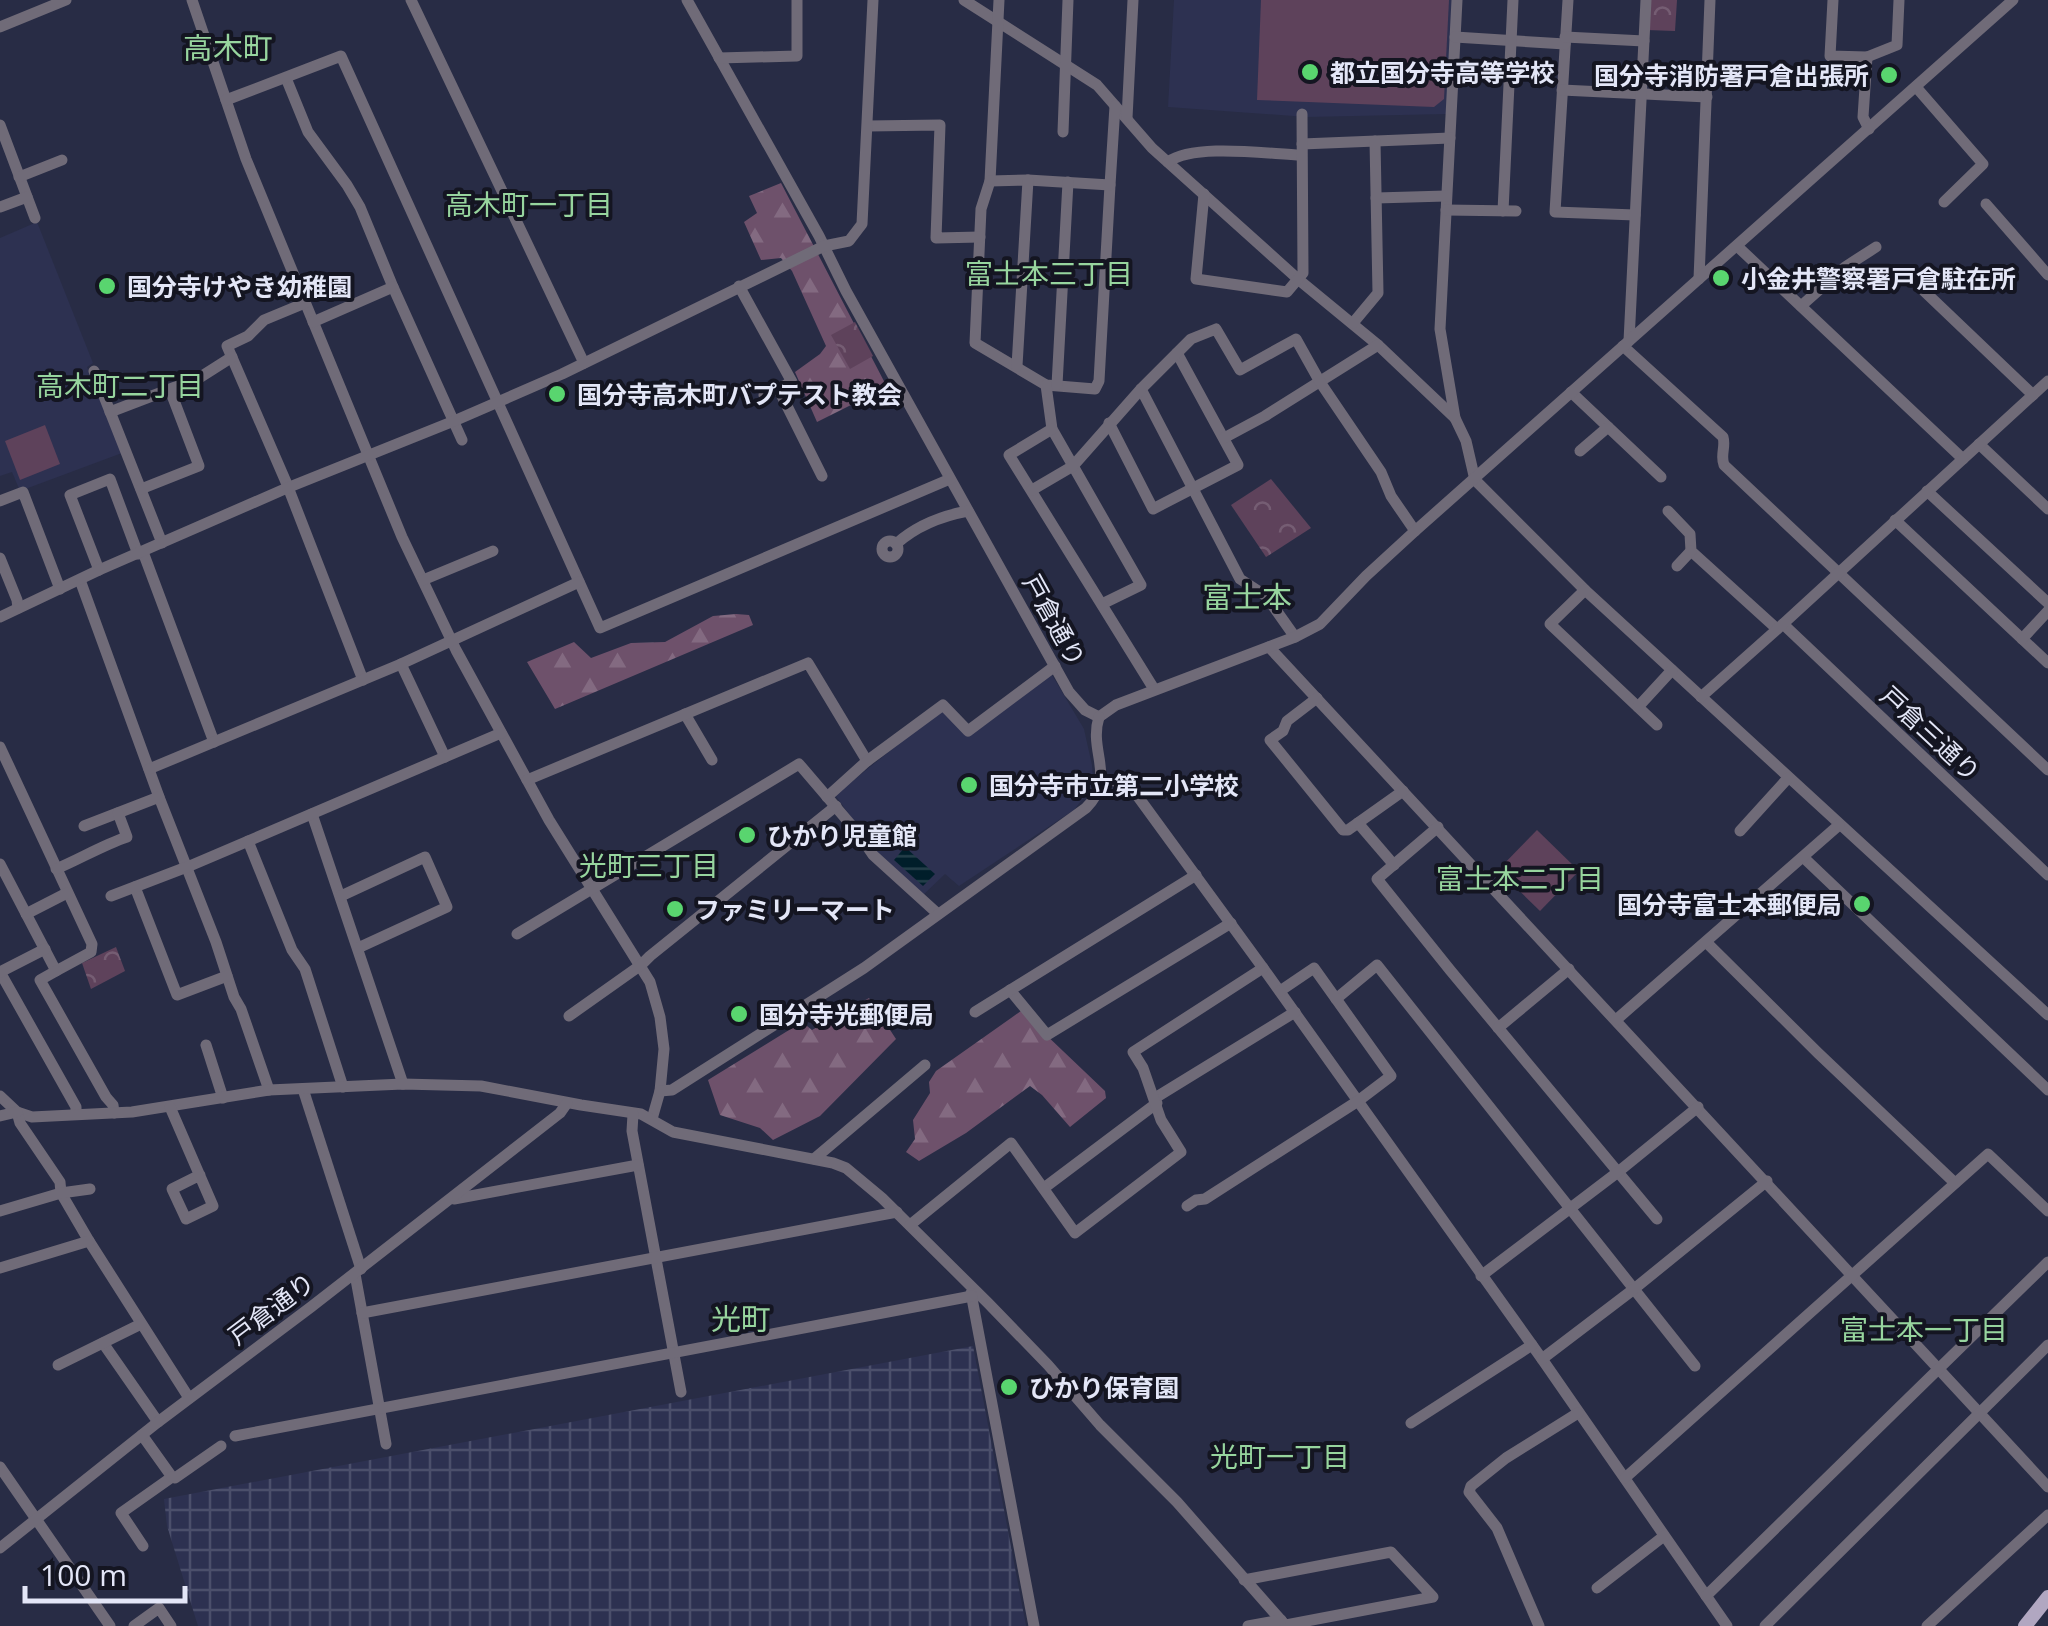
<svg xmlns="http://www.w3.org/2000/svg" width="2048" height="1626" font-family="'Open Sans','Noto Sans JP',sans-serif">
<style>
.built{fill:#2d3151}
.industrial{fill:url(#industrial-grid)}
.forest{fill:url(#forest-firs)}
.park{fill:url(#park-crowns)}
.pitch{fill:#5e425b}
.water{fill:url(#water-rules)}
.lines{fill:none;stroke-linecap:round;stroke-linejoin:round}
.minor{stroke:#706b78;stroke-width:11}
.major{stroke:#b1a7c1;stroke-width:14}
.poi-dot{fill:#59d56f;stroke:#141521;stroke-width:4}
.labels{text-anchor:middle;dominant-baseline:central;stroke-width:8;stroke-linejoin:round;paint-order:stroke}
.poi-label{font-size:25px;font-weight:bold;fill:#e3e6f7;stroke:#141521;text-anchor:start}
.street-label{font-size:25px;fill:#e3e6f7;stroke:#141521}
.neighbourhood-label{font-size:28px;fill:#97d59e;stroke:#141521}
.quarter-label{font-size:30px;fill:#97d59e;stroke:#141521}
</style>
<defs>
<pattern id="industrial-grid" width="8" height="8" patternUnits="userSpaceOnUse" patternTransform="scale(2.5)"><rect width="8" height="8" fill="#2d3151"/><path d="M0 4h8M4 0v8" fill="none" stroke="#4b4f6b"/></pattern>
<pattern id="forest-firs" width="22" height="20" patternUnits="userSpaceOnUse" patternTransform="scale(2.5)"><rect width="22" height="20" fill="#6e516b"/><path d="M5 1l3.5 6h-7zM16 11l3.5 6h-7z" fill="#836a81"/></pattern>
<pattern id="park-crowns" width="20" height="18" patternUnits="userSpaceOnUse" patternTransform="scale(2.5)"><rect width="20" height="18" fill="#5e425b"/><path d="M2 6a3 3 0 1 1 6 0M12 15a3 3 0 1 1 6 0" fill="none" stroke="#755d73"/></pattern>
<pattern id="water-rules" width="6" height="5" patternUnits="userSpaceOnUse" patternTransform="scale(2.5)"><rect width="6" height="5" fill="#001e2a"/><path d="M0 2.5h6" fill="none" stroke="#253f4a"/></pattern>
</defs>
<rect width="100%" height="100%" fill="#282c45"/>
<g class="built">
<path d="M1174 0H1453L1447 114 1307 117 1168 107Z"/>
<path d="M37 222 93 363 87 367 122 453 20 491 12 472 0 476V238Z"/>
<path d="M1052 675 1084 729 1092 765 1093 779 1089 791 1074 810 959 886 945 874 922 896 876 851 835 795 941 710 968 737Z"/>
</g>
<path class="industrial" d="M973 1346 1026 1626H198L167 1526 164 1499Z"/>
<g class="forest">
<path d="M781 183 887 387 817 422 795 372 820 354 826 346 792 271 781 258 761 260 744 222 757 213 749 196Z"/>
<path d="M736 614 749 615 753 625 555 709 527 662 574 642 591 658 631 643 665 642 713 616Z"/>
<path d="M869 998 896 1039 820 1116 773 1140 760 1128 720 1115 708 1080 802 1022 812 1030Z"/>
<path d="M1021 1011 1105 1091 1106 1098 1070 1127 1042 1095 1030 1086 966 1133 919 1161 906 1152 915 1139 913 1120 930 1093 929 1082 936 1071Z"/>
</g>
<g class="park">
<path d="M1648 0H1677L1675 31 1647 30Z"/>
<path d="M855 322 873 356 850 369 831 335Z"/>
<path d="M1271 479 1311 528 1266 557 1231 505Z"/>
<path d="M116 947 125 971 91 989 82 963Z"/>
</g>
<g class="pitch">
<path d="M1261 0H1449L1444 99 1434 107 1257 100Z"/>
<path d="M45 425 60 464 20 480 5 441Z"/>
<path d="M1537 830 1579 871 1540 911 1498 870Z"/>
</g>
<path class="water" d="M905 847 935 874 923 886 894 860Z"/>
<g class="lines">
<g class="minor">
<path d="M192 0 246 159 402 537 456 650 549 820 650 982 660 1017 664 1049 660 1091 652 1119"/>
<path d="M411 0 584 363"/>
<path d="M687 0 819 236 846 291 1069 692 1085 710 1099 717"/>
<path d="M964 0 1097 85 1152 148 1299 280 1378 345 1455 418"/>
<path d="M999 0 990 181 981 209 975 343 1046 385 1095 389 1099 381 1110 185"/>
<path d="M1457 0 1440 329 1455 418 1466 441 1475 480 1585 590 2048 1015"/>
<path d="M1568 0 1555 212 1635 215"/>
<path d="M1833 0 1830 56 1867 57 1863 117 1869 129"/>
<path d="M0 27 66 0"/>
<path d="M1455 37 1565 44"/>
<path d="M1565 37 1644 41"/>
<path d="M1867 57 1897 45 1899 0"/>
<path d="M719 58 797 56V0"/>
<path d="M286 78 308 132 347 185 360 207 393 287 462 440"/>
<path d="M1916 87 1983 164 1944 202"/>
<path d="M1562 90 1707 97"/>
<path d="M226 100 341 56 600 628 950 479"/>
<path d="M1127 118 1133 0"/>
<path d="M0 125 35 218"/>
<path d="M868 126 940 125 936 238 980 237"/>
<path d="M1063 132 1068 0"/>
<path d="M1302 144 1450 138"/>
<path d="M1168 162C1194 143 1268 154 1301 155"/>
<path d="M19 177 62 160"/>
<path d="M990 181 1028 180 1110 185 1115 106"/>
<path d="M1204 194 1196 279 1287 292 1303 273 1302 114"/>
<path d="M1376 198 1446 196"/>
<path d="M1986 204 2048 275"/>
<path d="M0 207 27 197"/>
<path d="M1446 210 1516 211"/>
<path d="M1503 211 1513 0"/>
<path d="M1737 246 1963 459"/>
<path d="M1699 279 1710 0"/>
<path d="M739 286 792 382 764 395"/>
<path d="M1923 290 2033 395"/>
<path d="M305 303 264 320 248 336 227 346 286 482 363 680"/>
<path d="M1801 306 1845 267 1876 247"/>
<path d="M313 322 393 287"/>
<path d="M1353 323 1378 293 1375 141"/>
<path d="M1629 341 1646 0"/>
<path d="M1623 346 1723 437C1726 447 1720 455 1724 465L2048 770"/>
<path d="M1017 366 1028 180"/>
<path d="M94 371 162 543"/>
<path d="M1046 385 1052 429 1141 585 1102 604"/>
<path d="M1057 385 1068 182"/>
<path d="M778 388 822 476"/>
<path d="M1141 389 1240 579 1266 596 1295 637"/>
<path d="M1571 392 1661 477"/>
<path d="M110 412 199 378 232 357"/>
<path d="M1109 423 1153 509 1238 465 1177 353"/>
<path d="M1052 429 1009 455 1154 689"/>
<path d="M1224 438 1265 416 1378 345"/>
<path d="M1979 444 2048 509"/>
<path d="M1580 451 1608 427"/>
<path d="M141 489 199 466 170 390"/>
<path d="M1032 490 1073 466 1141 389 1191 339 1216 329 1240 370 1296 339 1320 382 1381 472 1391 496 1415 531"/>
<path d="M1927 491 2048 603"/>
<path d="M0 501 23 492 60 589"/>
<path d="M1668 511 1690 534 1691 551 1777 629"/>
<path d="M1895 520 2048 663"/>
<circle cx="890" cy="549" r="8"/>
<path d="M896 544C916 526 941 516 968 511"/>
<path d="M143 552 214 742"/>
<path d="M0 558 17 600 18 608"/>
<path d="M1677 566 1691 551"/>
<path d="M99 570 70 495 110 479 138 554"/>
<path d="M80 580 159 797 216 942 234 997 241 1009 269 1090"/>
<path d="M423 580 493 551"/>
<path d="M1585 590 1550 624 1657 725"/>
<path d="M0 617 99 570 287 488 454 421 562 374 824 246 849 241 862 224 873 0"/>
<path d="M1783 624 2048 875"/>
<path d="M2022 639 2048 611"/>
<path d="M1269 647 2048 1487"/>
<path d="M401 664 445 757"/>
<path d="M1701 697 1783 624 2048 381"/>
<path d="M1317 698 1287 721 1283 731 1270 740 1343 830H1348L1403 791"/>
<path d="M1638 707 1672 670"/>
<path d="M685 714 712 760"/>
<path d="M1099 717 1116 705 1295 637 1320 624 1366 576 1415 531 2013 0"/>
<path d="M0 747 92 944 91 952 56 971 0 864"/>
<path d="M149 769 401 664 579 582"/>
<path d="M1102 779 1128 783 1263 968 1542 1359 1727 1626"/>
<path d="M527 780 808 663 867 761"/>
<path d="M827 797 867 761 943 705 968 731 1055 666"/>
<path d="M312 814 403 1084"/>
<path d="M1358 823 1394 865"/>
<path d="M84 826 159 797"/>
<path d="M1438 827 1377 879 1450 970 1657 1219"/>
<path d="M1740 831 1788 778"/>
<path d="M248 841 292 950 305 969 343 1087"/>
<path d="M1803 857 2048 1090"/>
<path d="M56 869C80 859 103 845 127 837L118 813"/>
<path d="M135 887 177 995 227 976"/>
<path d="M111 896 192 865 501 733"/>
<path d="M341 896 425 857 447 907 358 948"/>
<path d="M26 914 67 893"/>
<path d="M517 934 799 764 858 833 873 855 938 914"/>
<path d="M1707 943 1818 1053 1955 1183"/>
<path d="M56 971 40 980 106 1097 113 1105 114 1113"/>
<path d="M0 972 76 1107V1114"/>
<path d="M0 972 45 949"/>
<path d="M1010 990 1047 1035 1231 923"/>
<path d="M1336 999 1377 965 1695 1366"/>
<path d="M975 1012 1196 875"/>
<path d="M569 1016 641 965 650 956 836 806"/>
<path d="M1616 1020 1839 825"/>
<path d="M1498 1028 1569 969"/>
<path d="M206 1045 223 1098"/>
<path d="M303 1089 361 1269"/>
<path d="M660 1091 672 1090 864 968 1086 808C1117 777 1088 752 1099 717"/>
<path d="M0 1096 17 1112 32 1117 132 1112 269 1090 403 1084 481 1086 581 1105 641 1114 673 1132 833 1163 846 1168 882 1198 988 1303 1048 1365 1100 1425 1177 1502 1286 1626"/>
<path d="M1155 1098 1295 1012"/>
<path d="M170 1107 213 1206 186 1219 172 1189 200 1175"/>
<path d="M17 1112 20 1123 60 1182 61 1193 89 1241 189 1398"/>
<path d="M633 1114 632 1131 681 1392"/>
<path d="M0 1116 17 1112"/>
<path d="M814 1159 925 1065"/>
<path d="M1044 1188 1157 1103"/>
<path d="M454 1199 638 1165"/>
<path d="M1187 1206 1196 1200 1205 1199 1358 1101 1391 1076 1314 968 1280 991"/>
<path d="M0 1211 61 1193 90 1189"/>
<path d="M910 1225 1011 1143 1075 1233 1181 1152 1161 1120 1143 1068 1133 1052 1263 968"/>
<path d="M0 1268 89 1241"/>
<path d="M355 1274 386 1444"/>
<path d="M1481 1276 1618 1172 1698 1107"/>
<path d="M971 1293 1034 1626"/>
<path d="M362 1313 897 1212"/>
<path d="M103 1343 158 1422"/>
<path d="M1542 1359 1634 1289 1767 1181"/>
<path d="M58 1365 141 1324"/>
<path d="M1411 1423 1532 1345"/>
<path d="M142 1435 172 1477 121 1513 143 1546"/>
<path d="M235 1436 972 1296"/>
<path d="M0 1467 110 1626"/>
<path d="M172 1477 175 1478 221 1446"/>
<path d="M1625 1478 1988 1154 2048 1211"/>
<path d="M0 1548 158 1422 311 1307 560 1113 567 1103"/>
<path d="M1244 1580 1391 1552 1433 1597 1286 1625"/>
<path d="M1597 1588 1664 1536"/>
<path d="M1706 1596 2048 1262"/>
<path d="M134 1626 159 1608 171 1626"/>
<path d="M1248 1626 1281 1620"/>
<path d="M1539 1626 1497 1528 1469 1492 1471 1486 1506 1458 1578 1413"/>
<path d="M1765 1626 2048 1345"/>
<path d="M1927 1626 2048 1515"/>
</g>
<path class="major" d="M2025 1626 2048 1597"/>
</g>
<g class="poi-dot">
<circle cx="1310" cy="72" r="10"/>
<circle cx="1889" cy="75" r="10"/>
<circle cx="1721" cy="278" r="10"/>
<circle cx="107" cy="286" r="10"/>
<circle cx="557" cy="394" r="10"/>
<circle cx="969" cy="785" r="10"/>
<circle cx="747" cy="835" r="10"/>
<circle cx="1862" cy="904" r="10"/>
<circle cx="675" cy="909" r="10"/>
<circle cx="739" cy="1014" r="10"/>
<circle cx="1009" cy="1387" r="10"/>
</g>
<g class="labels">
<g class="poi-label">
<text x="1330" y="72">都立国分寺高等学校</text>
<text x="1869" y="75" text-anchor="end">国分寺消防署戸倉出張所</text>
<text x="1741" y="278">小金井警察署戸倉駐在所</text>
<text x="127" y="286">国分寺けやき幼稚園</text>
<text x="577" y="394">国分寺高木町バプテスト教会</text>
<text x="989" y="785">国分寺市立第二小学校</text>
<text x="767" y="835">ひかり児童館</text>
<text x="1842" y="904" text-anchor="end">国分寺富士本郵便局</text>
<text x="695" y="909">ファミリーマート</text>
<text x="759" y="1014">国分寺光郵便局</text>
<text x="1029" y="1387">ひかり保育園</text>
</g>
<g class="street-label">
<text transform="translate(1055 620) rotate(61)">戸倉通り</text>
<text transform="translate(1931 733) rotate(43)">戸倉三通り</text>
<text transform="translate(271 1308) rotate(-37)">戸倉通り</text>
</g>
<g class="neighbourhood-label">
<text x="529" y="204">高木町一丁目</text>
<text x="1049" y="273">富士本三丁目</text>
<text x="120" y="385">高木町二丁目</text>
<text x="649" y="865">光町三丁目</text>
<text x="1520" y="878">富士本二丁目</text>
<text x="1924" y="1329">富士本一丁目</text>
<text x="1280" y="1456">光町一丁目</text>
</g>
<g class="quarter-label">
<text x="228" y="47">高木町</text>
<text x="1247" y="596">富士本</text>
<text x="741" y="1318">光町</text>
</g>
</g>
<path d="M25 1586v15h160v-15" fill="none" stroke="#e3e6f7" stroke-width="5"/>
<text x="40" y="1586" font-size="30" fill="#e3e6f7" stroke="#141521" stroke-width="8" paint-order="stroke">100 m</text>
</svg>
